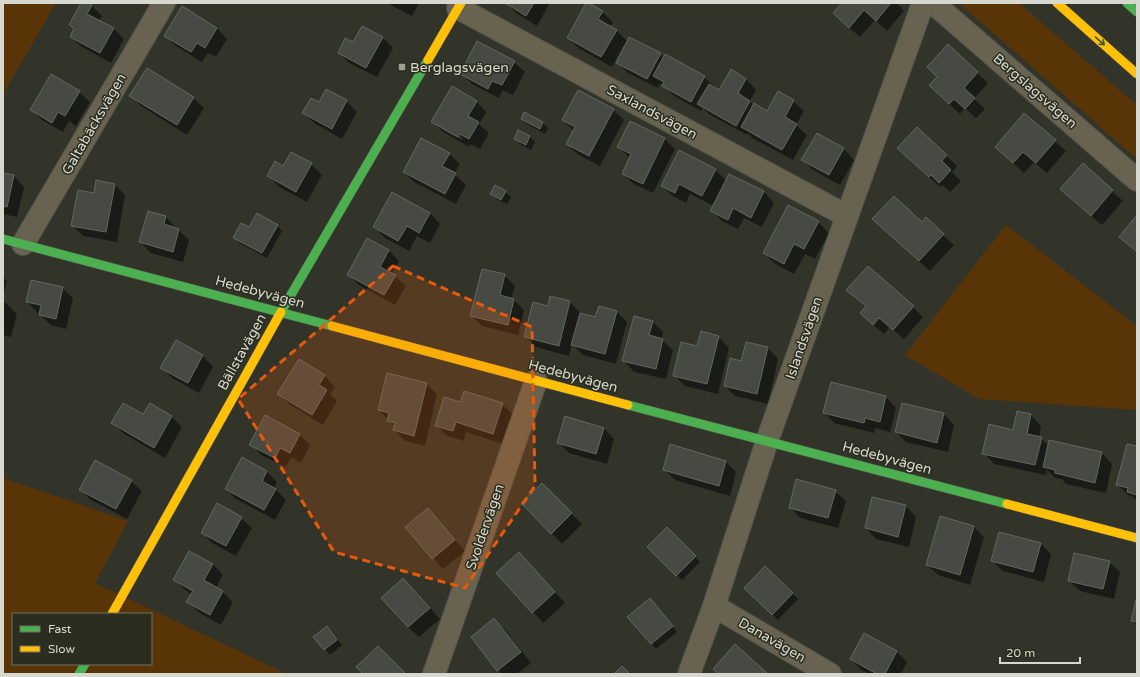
<svg xmlns="http://www.w3.org/2000/svg" width="1140" height="677" font-family="'Varela Round',sans-serif">
<style>
.green{fill:#593406;fill-rule:evenodd}
.shadow{fill:#0007;fill-rule:evenodd}
.building{fill:#474a43;stroke:#646760}
.lines{fill:none;stroke-linecap:round;stroke-linejoin:round}
.street-casing{stroke:#4f5149;stroke-width:24}
.fast-casing{stroke:#4f5149;stroke-width:10}
.slow-casing{stroke:#4f5149;stroke-width:10}
.street{stroke:#686250;stroke-width:22}
.fast{stroke:#4caf50;stroke-width:9}
.slow{stroke:#ffc107;stroke-width:9}
.oneway{stroke:#375a30}
.marked{fill:#e8590c;fill-opacity:0.2;stroke:#e8590c;stroke-width:3;stroke-dasharray:8 5;stroke-linejoin:round}
.poi-dot{fill:#9d9f95;stroke:#2b2d1e;stroke-width:1.5}
.labels{text-anchor:middle;dominant-baseline:central;stroke-width:3;stroke-linejoin:round;paint-order:stroke}
.poi-label{font-size:14px;fill:#d7d8cf;stroke:#2b2d1e;text-anchor:start}
.street-label{font-size:14px;fill:#d7d8cf;stroke:#2b2d1e}
</style>
<rect width="100%" height="100%" fill="#32342a"/>
<g class="green">
<path d="M3 3H56L3 94Z"/>
<path d="M959 3H1019L1137 105V159Z"/>
<path d="M1006 225 1137 326V410L979 399 905 355Z"/>
<path d="M3 478 128 521 95 583 287 674H3ZM13 614H151V664H13Z"/>
</g>
<g class="shadow">
<path d="M82 3H87L91 5 102 16 99 21 113 28 124 39 111 63 82 47 71 37 75 29 70 25Z"/>
<path d="M387 3H419L412 16Z"/>
<path d="M506 3H550L537 26 516 13Z"/>
<path d="M843 3H897L904 11 887 31 875 20 860 37 845 24Z"/>
<path d="M602 12 613 22 610 27 616 30 628 42 660 54 664 58 704 77 715 87 714 88 720 91 731 71 746 79 756 90 750 101 754 106 768 112 793 101 804 111 796 125 807 135 793 160 752 138 748 133 747 135 709 114 703 108 701 111 674 96 661 83 658 88 628 73 617 62 626 46 624 45 612 67 578 48 568 37Z"/>
<path d="M217 28 227 39 216 57 208 53 202 62 176 46 166 36Z"/>
<path d="M382 37 393 48 377 77 349 63 339 52 354 43Z"/>
<path d="M948 46 988 83 974 99 985 109 976 118 965 108 960 114 941 96 938 77Z"/>
<path d="M514 62 525 72 513 95 503 90 499 98 472 84 461 73Z"/>
<path d="M327 90 346 101 357 112 342 139 314 123 304 113 319 104Z"/>
<path d="M79 92 90 102 76 126 69 121 63 132 42 120 31 110Z"/>
<path d="M131 96 193 98 204 108 187 135 141 106Z"/>
<path d="M476 101 486 112 479 124 489 133 480 149 470 144 469 147 443 132 432 121ZM443 127 463 138 462 140 443 130Z"/>
<path d="M613 110 624 120 600 166 577 154 567 144 574 131 563 120Z"/>
<path d="M1024 114 1066 151 1047 173 1034 162 1024 173 996 147Z"/>
<path d="M522 119 543 123 548 128 545 134 527 124Z"/>
<path d="M917 128 957 166 952 172 961 181 950 192 942 185 940 187 909 159Z"/>
<path d="M519 132 530 137 535 142 531 150 520 144 515 139Z"/>
<path d="M817 134 844 149 854 160 840 185 813 170 803 160Z"/>
<path d="M664 138 675 149 653 193 634 184 623 174 630 158 618 147Z"/>
<path d="M449 154 460 164 454 174 466 185 456 204 414 182 404 172Z"/>
<path d="M311 164 322 175 307 202 279 187 269 176 284 167Z"/>
<path d="M1083 165 1123 201 1102 225 1072 200Z"/>
<path d="M715 170 727 181 730 175 764 192 774 203 762 227 744 218 738 229 722 221 712 211 714 206 690 194 686 203 673 196 662 186Z"/>
<path d="M3 174 14 176 24 187 17 217 3 214Z"/>
<path d="M115 185 125 195 117 242 83 236 72 225 95 194Z"/>
<path d="M505 192 511 197 507 204 496 199 491 194Z"/>
<path d="M430 213 440 224 430 243 417 236 409 251 385 238 374 227Z"/>
<path d="M1137 216V253L1120 237Z"/>
<path d="M166 217 176 228V229L179 230 189 240 183 262 151 253 140 242Z"/>
<path d="M818 222 829 233 815 259 805 254 794 274 774 263 764 253Z"/>
<path d="M922 223 943 235 954 245 930 271 884 230Z"/>
<path d="M277 225 282 231 267 258 239 243 234 238 250 229Z"/>
<path d="M389 251 399 261 392 274 406 286 395 305 359 285 348 275Z"/>
<path d="M504 275 515 286 511 299 514 300 524 310 518 335 482 326 472 316Z"/>
<path d="M3 277 7 281 3 297Z"/>
<path d="M62 288 73 298 66 329 51 325 40 315V313H38L27 302Z"/>
<path d="M848 290 913 307 923 317 904 339 890 327 884 334 871 323 866 307Z"/>
<path d="M551 298 570 302 580 313V314L596 319 616 311 627 322 616 364 583 355 572 344 569 356 536 347 526 337 549 307Z"/>
<path d="M3 302 6 303 17 314 11 337 3 335Z"/>
<path d="M653 322 663 332 661 339 673 350 666 379 634 372 624 361Z"/>
<path d="M719 337 729 348 718 394 685 386 674 375 698 347Z"/>
<path d="M176 341 203 356 213 367 199 393 172 378 161 367Z"/>
<path d="M768 348 778 359 768 404 735 396 725 386 742 363Z"/>
<path d="M299 360 325 376 335 387 330 394 337 401 323 425 289 404 279 394Z"/>
<path d="M831 383 886 397 896 408 890 432 875 428 874 433 834 423 824 412Z"/>
<path d="M426 384 437 394 425 446 405 441 394 430 395 427 379 410Z"/>
<path d="M461 403 502 404 513 415 503 444 466 432 464 441 447 436 436 425Z"/>
<path d="M903 404 944 414 954 425 948 452 906 442 896 432Z"/>
<path d="M1018 412 1031 415 1041 426 1039 438H1041L1049 446 1050 441 1102 453 1112 464 1106 493 1066 484 1062 479 1055 478 1047 470 1046 475 994 464 984 453 1014 431Z"/>
<path d="M143 416 172 417 182 427 165 458 123 433 112 422Z"/>
<path d="M265 416 300 435 310 445 301 463 291 457 286 467 261 455 251 444Z"/>
<path d="M604 428 614 439 607 464 569 453 559 443Z"/>
<path d="M671 446 726 462 736 472 730 496 675 480 664 469Z"/>
<path d="M1137 448V501L1133 497 1128 495 1117 485Z"/>
<path d="M266 471 277 482 274 488 286 500 275 520 236 499 226 489ZM264 474H266L260 486Z"/>
<path d="M131 481 142 491 127 519 91 500 81 490Z"/>
<path d="M542 484 582 524 562 544 522 503Z"/>
<path d="M835 491 846 501 838 528 800 518 790 507Z"/>
<path d="M873 498 906 506 916 517 909 547 876 539 866 528Z"/>
<path d="M428 510 465 551 443 569 407 527Z"/>
<path d="M241 518 252 528 236 556 212 543 202 532Z"/>
<path d="M973 526 984 537 970 585 938 575 927 565Z"/>
<path d="M667 529 700 562 682 580 648 547Z"/>
<path d="M1041 544 1051 554 1044 582 1003 571 992 561Z"/>
<path d="M1109 562 1120 572 1114 599 1080 591 1069 581Z"/>
<path d="M213 564 223 575 216 588 223 592 233 602 221 625 198 612 188 601 192 594 185 590 175 580Z"/>
<path d="M529 564 565 603 543 623 498 573Z"/>
<path d="M765 567 798 599 778 620 745 588Z"/>
<path d="M414 590 440 619 419 637 408 627Z"/>
<path d="M1137 600V626L1132 620Z"/>
<path d="M655 605 677 632 656 649 651 643Z"/>
<path d="M494 620 505 630 531 663 517 674H502L498 670Z"/>
<path d="M332 633 342 645 330 655 325 649Z"/>
<path d="M864 634 897 652 907 662 901 674H870L861 670 851 659Z"/>
</g>
<g class="building">
<path d="M81 3H89L92 5 87 14 114 28 100 53 70 37 74 28 69 25Z"/>
<path d="M505 3H534L526 16Z"/>
<path d="M586 3H589L603 11 598 19 617 30 601 57 567 38Z"/>
<path d="M842 3H891L876 21 864 10 849 28 833 13Z"/>
<path d="M182 6 217 28 205 48 197 43 191 52 164 36Z"/>
<path d="M362 26 383 37 366 68 338 53 345 38 353 42Z"/>
<path d="M629 37 661 53 647 79 616 63Z"/>
<path d="M477 41 515 61 502 85 492 81 488 89 460 74Z"/>
<path d="M948 44 978 72 964 88 975 98 965 109 954 99 949 104 929 85 937 77 927 67Z"/>
<path d="M665 54 705 76 691 102 662 86 664 82 653 76Z"/>
<path d="M147 68 194 97 177 125 129 96Z"/>
<path d="M731 69 746 79 738 93 750 101 736 126 697 104 709 84 719 90Z"/>
<path d="M51 74 80 91 65 116 58 112 52 123 30 110Z"/>
<path d="M452 86 477 101 468 116 479 122 469 139 460 134 458 137 431 122Z"/>
<path d="M326 89 347 100 332 129 302 113 311 98 319 102Z"/>
<path d="M578 90 614 109 589 156 566 144 575 127 562 120Z"/>
<path d="M778 91 794 100 785 117 797 124 782 150 741 127 754 103 767 111Z"/>
<path d="M524 112 543 122 540 129 521 119Z"/>
<path d="M1024 113 1056 140 1036 163 1023 152 1013 163 995 147Z"/>
<path d="M630 121 665 138 643 184 622 174 631 154 617 147Z"/>
<path d="M917 127 947 155 942 161 951 170 939 183 931 175 929 177 897 148Z"/>
<path d="M518 130 530 136 526 145 514 139Z"/>
<path d="M817 133 844 148 829 175 801 160Z"/>
<path d="M421 138 450 153 442 166 456 173 445 194 403 172Z"/>
<path d="M679 150 716 169 702 196 679 184 675 193 661 186Z"/>
<path d="M291 152 312 163 296 192 267 176 275 161 283 166Z"/>
<path d="M1083 163 1113 190 1091 216 1060 189Z"/>
<path d="M3 173 14 175 7 207 3 206Z"/>
<path d="M729 174 764 191 751 218 733 208 728 220 710 211Z"/>
<path d="M96 180 115 184 106 232 71 226 78 190 94 193Z"/>
<path d="M495 185 506 191 501 200 490 194Z"/>
<path d="M392 192 430 213 419 233 407 226 398 241 373 227Z"/>
<path d="M894 196 922 222 926 217 944 234 919 261 872 219Z"/>
<path d="M788 205 819 221 804 249 794 244 784 264 763 253Z"/>
<path d="M148 211 166 216 164 224 179 229 173 252 139 242Z"/>
<path d="M257 213 278 225 262 253 233 238 241 223 249 227Z"/>
<path d="M1137 215V252L1119 237Z"/>
<path d="M367 238 389 250 380 267 396 275 384 295 347 275Z"/>
<path d="M868 266 914 306 893 330 879 318 873 325 860 313 866 306 846 290Z"/>
<path d="M482 269 505 274 500 295 514 299 508 325 470 316Z"/>
<path d="M31 280 63 287 56 319 39 315 41 305 26 302Z"/>
<path d="M550 296 570 301 559 346 524 337 533 302 548 306Z"/>
<path d="M599 306 617 311 605 354 571 345 580 313 595 317Z"/>
<path d="M634 316 653 321 649 335 663 339 656 369 622 361Z"/>
<path d="M701 331 719 336 707 384 673 376 681 342 697 346Z"/>
<path d="M176 340 203 355 188 383 160 368Z"/>
<path d="M746 342 768 347 757 394 724 386 730 358 741 361Z"/>
<path d="M299 359 325 375 319 385 327 390 312 415 277 394Z"/>
<path d="M387 373 427 383 414 436 393 430 395 423 387 421 389 413 378 410Z"/>
<path d="M831 382 886 396 880 422 865 418 864 423 823 413Z"/>
<path d="M464 391 503 403 493 434 456 422 453 431 435 426 444 397 460 402Z"/>
<path d="M123 403 143 414 150 403 172 416 154 448 111 423Z"/>
<path d="M902 403 944 413 937 443 895 432Z"/>
<path d="M1017 411 1031 414 1027 434 1042 437 1035 465 982 454 989 424 1013 430Z"/>
<path d="M265 415 300 434 290 453 280 448 275 458 249 445Z"/>
<path d="M565 416 604 428 596 454 557 443Z"/>
<path d="M1049 440 1102 452 1095 483 1055 473V470L1043 467Z"/>
<path d="M670 444 726 461 719 486 663 470Z"/>
<path d="M1127 444 1137 446V495L1127 492 1128 488 1116 485Z"/>
<path d="M242 457 267 471 262 481 276 489 264 510 225 489Z"/>
<path d="M95 460 132 480 116 509 79 490Z"/>
<path d="M796 479 836 490 828 518 789 508Z"/>
<path d="M542 483 572 513 551 534 521 503Z"/>
<path d="M872 497 906 505 898 537 865 528Z"/>
<path d="M217 503 242 517 226 546 201 533Z"/>
<path d="M428 508 455 540 432 559 405 527Z"/>
<path d="M940 516 974 526 960 575 926 565Z"/>
<path d="M667 527 696 556 676 576 647 547Z"/>
<path d="M999 532 1041 543 1033 572 991 561Z"/>
<path d="M189 551 213 564 204 580 223 591 210 615 186 602 193 591 173 580Z"/>
<path d="M519 552 555 592 532 613 496 573Z"/>
<path d="M1074 553 1110 561 1103 589 1068 581Z"/>
<path d="M765 566 793 593 772 615 744 588Z"/>
<path d="M403 578 430 608 408 627 381 598Z"/>
<path d="M1137 596V622L1131 621Z"/>
<path d="M650 598 673 626 651 644 627 617Z"/>
<path d="M494 618 521 652 497 671 471 637Z"/>
<path d="M327 626 337 640 324 650 313 637Z"/>
<path d="M864 633 897 651 885 674H877L850 659Z"/>
<path d="M735 644 768 674H718L713 669Z"/>
<path d="M378 646 406 674H363L356 667Z"/>
<path d="M622 666 630 674H614Z"/>
</g>
<g class="lines">
<g class="street-casing">
<g id="street">
<path d="M933 3 1137 180"/>
<path d="M458 8 847 216"/>
<path d="M23 244 164 3"/>
<path d="M714 606 830 674"/>
<path d="M434 674 536 381"/>
<path d="M689 674 714 606 767 441 923 3"/>
</g>
</g>
<g class="fast-casing">
<g id="fast">
<path d="M1127 3 1137 12"/>
<path d="M3 239 332 326"/>
<path d="M281 312 428 60"/>
<path d="M628 405 1007 504"/>
<path d="M79 674 85 664"/>
</g>
</g>
<g class="slow-casing">
<g id="slow">
<path d="M1057 3 1137 74"/>
<path d="M428 60 461 3"/>
<path d="M332 326 628 405"/>
<path d="M1007 504 1137 538"/>
<path d="M112 614 281 312"/>
</g>
</g>
<use href="#street" class="street"/>
<use href="#fast" class="fast"/>
<use href="#slow" class="slow"/>
</g>
<defs><path id="oneway-shaft" d="M-6 0H5M1.5-3L5.5 0L1.5 3" fill="none" stroke-width="1.6" stroke-linecap="round" stroke-linejoin="round"/></defs>
<use class="oneway" href="#oneway-shaft" transform="translate(1100 41) rotate(41)"/>
<path class="marked" d="M393 266 532 327 535 486 465 588 334 552 238 399Z"/>
<rect class="poi-dot" x="398" y="63" width="8" height="8" rx="2"/>
<g class="labels">
<g class="poi-label">
<text x="410" y="67">Berglagsvägen</text>
</g>
<g class="street-label">
<text transform="translate(1035 91) rotate(41)">Bergslagsvägen</text>
<text transform="translate(652 112) rotate(28)">Saxlandsvägen</text>
<text transform="translate(94 124) rotate(-60)">Galtabäcksvägen</text>
<text transform="translate(260 292) rotate(15)">Hedebyvägen</text>
<text transform="translate(804 338) rotate(-71)">Islandsvägen</text>
<text transform="translate(242 352) rotate(-61)">Bällstavägen</text>
<text transform="translate(573 376) rotate(15)">Hedebyvägen</text>
<text transform="translate(887 458) rotate(15)">Hedebyvägen</text>
<text transform="translate(485 527) rotate(-71)">Svoldervägen</text>
<text transform="translate(772 640) rotate(30)">Danavägen</text>
</g>
</g>
<rect width="1140" height="677" fill="none" stroke="#d7d8cf" stroke-width="8"/>
<rect x="12" y="613" width="140" height="52" fill="#2b2d1e" stroke="#707165"/>
<rect x="20" y="626" width="20" height="6" fill="#4caf50" stroke="#707165"/>
<text x="48" y="633" font-size="12" fill="#d7d8cf">Fast</text>
<rect x="20" y="646" width="20" height="6" fill="#ffc107" stroke="#707165"/>
<text x="48" y="653" font-size="12" fill="#d7d8cf">Slow</text>
<path d="M1000 657v6h80v-6" fill="none" stroke="#d7d8cf" stroke-width="2"/>
<text x="1006" y="657" font-size="12" fill="#d7d8cf" stroke="#2b2d1e" stroke-width="3" paint-order="stroke">20 m</text>
</svg>
